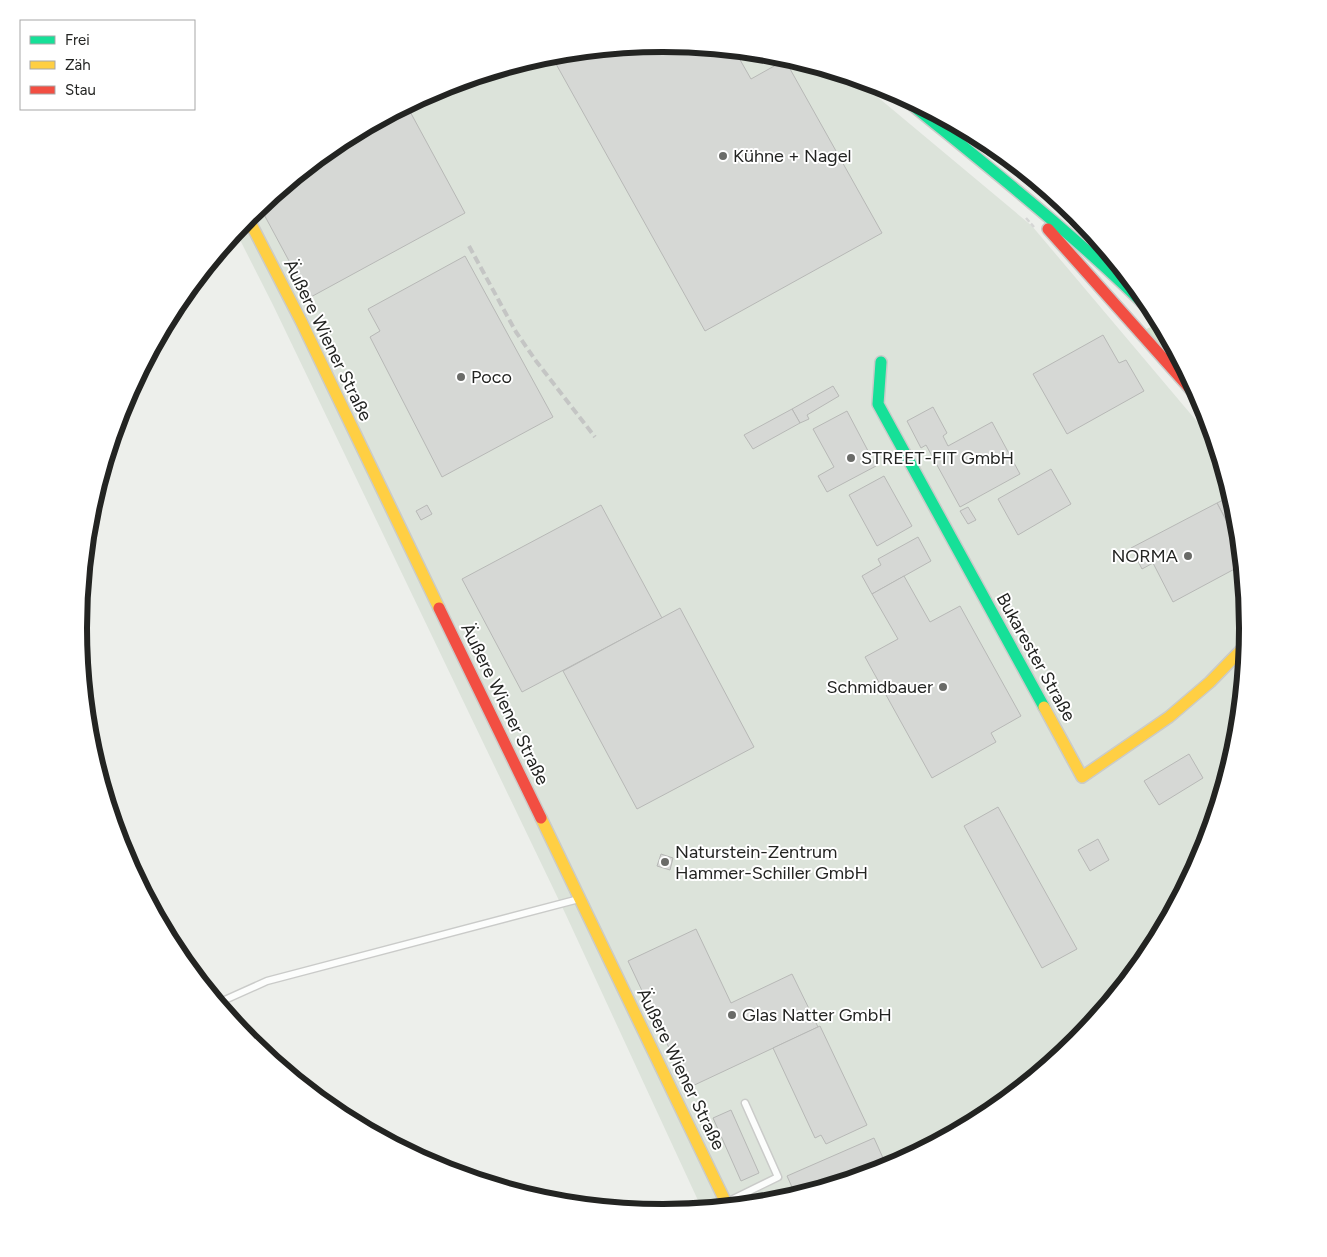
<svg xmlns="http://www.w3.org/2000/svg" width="1327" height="1257" font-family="Figtree,sans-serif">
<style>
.built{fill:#dce3da}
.green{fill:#d4e3cf}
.building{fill:#d6d8d5;stroke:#b7b8b6}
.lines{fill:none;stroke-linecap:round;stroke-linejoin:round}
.lane-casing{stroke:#cacbc9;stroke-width:9}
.fast-casing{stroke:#cacbc9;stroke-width:14}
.slow-casing{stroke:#cacbc9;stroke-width:14}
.jam-casing{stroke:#cacbc9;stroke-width:14}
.path{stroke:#d5d6d5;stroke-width:2.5;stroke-dasharray:5 2.5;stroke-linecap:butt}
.lane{stroke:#fcfdfc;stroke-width:6}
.fast{stroke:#16e098;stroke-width:11}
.slow{stroke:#ffcf43;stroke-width:11}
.jam{stroke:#f24e42;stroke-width:11}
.rail{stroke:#c4c5c4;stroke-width:4;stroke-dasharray:8 4;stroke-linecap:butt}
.poi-dot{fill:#6a6b68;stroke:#fff;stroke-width:2}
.labels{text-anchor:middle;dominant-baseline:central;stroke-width:4;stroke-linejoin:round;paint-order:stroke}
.poi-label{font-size:18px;fill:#232422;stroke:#fff;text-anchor:start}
.street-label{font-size:18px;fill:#232422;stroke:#fff}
.rim{fill:none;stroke:#232422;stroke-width:6}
</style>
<rect width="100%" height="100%" fill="#edefeb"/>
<g class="built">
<path d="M664 44 778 55 856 79 1032 226 1216 444 1237 515 1248 629 1237 743 1204 853 1150 954 1077 1042 988 1115 887 1169 777 1202 702 1209 566 915 273 305 236 232 250 215 339 142 440 88 550 55Z"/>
<path d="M1017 165 1077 215 1111 257 1108 256Z"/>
</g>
<path class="green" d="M1152 327 1177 355 1185 369 1165 356 1144 332 1148 328Z"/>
<g class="building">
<path d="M664 44 735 51 751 79 785 60 882 233 705 331 551 55Z"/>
<path d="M407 106 465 213 309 298 260 207 339 142Z"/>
<path d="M465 256 553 417 442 477 370 337 380 331 368 309Z"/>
<path d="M1103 335 1119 363 1126 360 1144 391 1067 434 1033 374Z"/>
<path d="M833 386 839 396 807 415 809 419 800 423 792 409Z"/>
<path d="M933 407 947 433 943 436 948 446 992 422 1020 474 960 507 926 445 921 448 907 421Z"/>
<path d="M792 409 800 423 753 449 744 435Z"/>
<path d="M847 411 876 466 827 492 818 476 834 467 813 429Z"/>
<path d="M1051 469 1071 504 1018 535 998 499Z"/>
<path d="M884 476 912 526 877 546 849 495Z"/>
<path d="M1229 497 1235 507 1238 523 1230 527 1217 503Z"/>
<path d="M1217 503 1240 547 1242 565 1173 602 1153 563 1142 569 1131 548Z"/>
<path d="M427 505 432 514 421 520 416 511Z"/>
<path d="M601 505 662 618 522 692 462 579Z"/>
<path d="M968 507 976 520 968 524 960 511Z"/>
<path d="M918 537 931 561 872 594 862 576 881 565 878 559Z"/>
<path d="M904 576 930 622 960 606 1021 716 991 733 996 742 932 778 865 657 898 639 872 594Z"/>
<path d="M680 608 754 747 637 809 563 671Z"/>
<path d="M1189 754 1203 778 1159 805 1144 781Z"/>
<path d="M998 807 1077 949 1042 968 964 826Z"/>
<path d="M1098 839 1109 860 1090 871 1078 850Z"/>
<path d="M661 854 673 858 670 870 657 866Z"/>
<path d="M696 929 731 1003 792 974 818 1027 688 1088 628 961Z"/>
<path d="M820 1026 867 1125 826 1144 821 1135 815 1138 773 1048Z"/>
<path d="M731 1110 759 1173 741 1181 713 1118Z"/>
<path d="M874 1138 888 1169 796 1196 787 1176Z"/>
<path d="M771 1197 781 1201 763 1203 764 1200Z"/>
</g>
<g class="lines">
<g class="lane-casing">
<g id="lane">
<path d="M218 1003 267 981 579 899"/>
<path d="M727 1202 778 1177 745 1103"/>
</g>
</g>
<g class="fast-casing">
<g id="fast">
<path d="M900 95C988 167 1078 237 1158 318"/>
<path d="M881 362 878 404 1044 707"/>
</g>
</g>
<g class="slow-casing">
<g id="slow">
<path d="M248 218 301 321 439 608"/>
<path d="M1044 707 1082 777 1169 717 1210 682 1247 644"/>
<path d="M541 818 728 1207"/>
</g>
</g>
<g class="jam-casing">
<g id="jam">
<path d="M1048 229 1202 402"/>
<path d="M439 608 541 818"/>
</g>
</g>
<g class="path">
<path d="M872 84 886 96"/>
<path d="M1026 218 1034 227"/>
<path d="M1197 416 1213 435"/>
</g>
<use href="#lane" class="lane"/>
<use href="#fast" class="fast"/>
<use href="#slow" class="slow"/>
<use href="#jam" class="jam"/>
<path class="rail" d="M469 246 516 332 536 361 595 437"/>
</g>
<g class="poi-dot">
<circle cx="723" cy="156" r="5"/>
<circle cx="461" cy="377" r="5"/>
<circle cx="851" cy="458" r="5"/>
<circle cx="1188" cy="556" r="5"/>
<circle cx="943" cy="687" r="5"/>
<circle cx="665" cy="862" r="5"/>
<circle cx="732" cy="1015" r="5"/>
</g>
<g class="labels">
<g class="poi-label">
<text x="733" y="156">Kühne + Nagel</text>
<text x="471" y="377">Poco</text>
<text x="861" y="458">STREET-FIT GmbH</text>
<text x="1178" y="556" text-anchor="end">NORMA</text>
<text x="933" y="687" text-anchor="end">Schmidbauer</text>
<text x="675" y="852">Naturstein-Zentrum<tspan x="675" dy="21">Hammer-Schiller GmbH</tspan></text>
<text x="742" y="1015">Glas Natter GmbH</text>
</g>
<g class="street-label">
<text transform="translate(328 340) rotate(64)">Äußere Wiener Straße</text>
<text transform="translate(1036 657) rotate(61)">Bukarester Straße</text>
<text transform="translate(505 704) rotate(64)">Äußere Wiener Straße</text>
<text transform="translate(681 1069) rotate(64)">Äußere Wiener Straße</text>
</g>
</g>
<path d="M0 0H1327V1257H0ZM87 628a576 576 0 1 1 1152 0a576 576 0 1 1-1152 0Z" fill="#fff" fill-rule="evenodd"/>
<path class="rim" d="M87 628a576 576 0 1 1 1152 0a576 576 0 1 1-1152 0Z"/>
<rect x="20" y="20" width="175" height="90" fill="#ffffff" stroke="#a7a7a7"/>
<rect x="30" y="36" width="25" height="8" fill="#16e098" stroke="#a7a7a7"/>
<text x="65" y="45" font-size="15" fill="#232422">Frei</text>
<rect x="30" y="61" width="25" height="8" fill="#ffcf43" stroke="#a7a7a7"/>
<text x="65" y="70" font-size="15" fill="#232422">Zäh</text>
<rect x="30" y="86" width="25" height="8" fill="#f24e42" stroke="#a7a7a7"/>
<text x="65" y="95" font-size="15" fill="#232422">Stau</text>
</svg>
